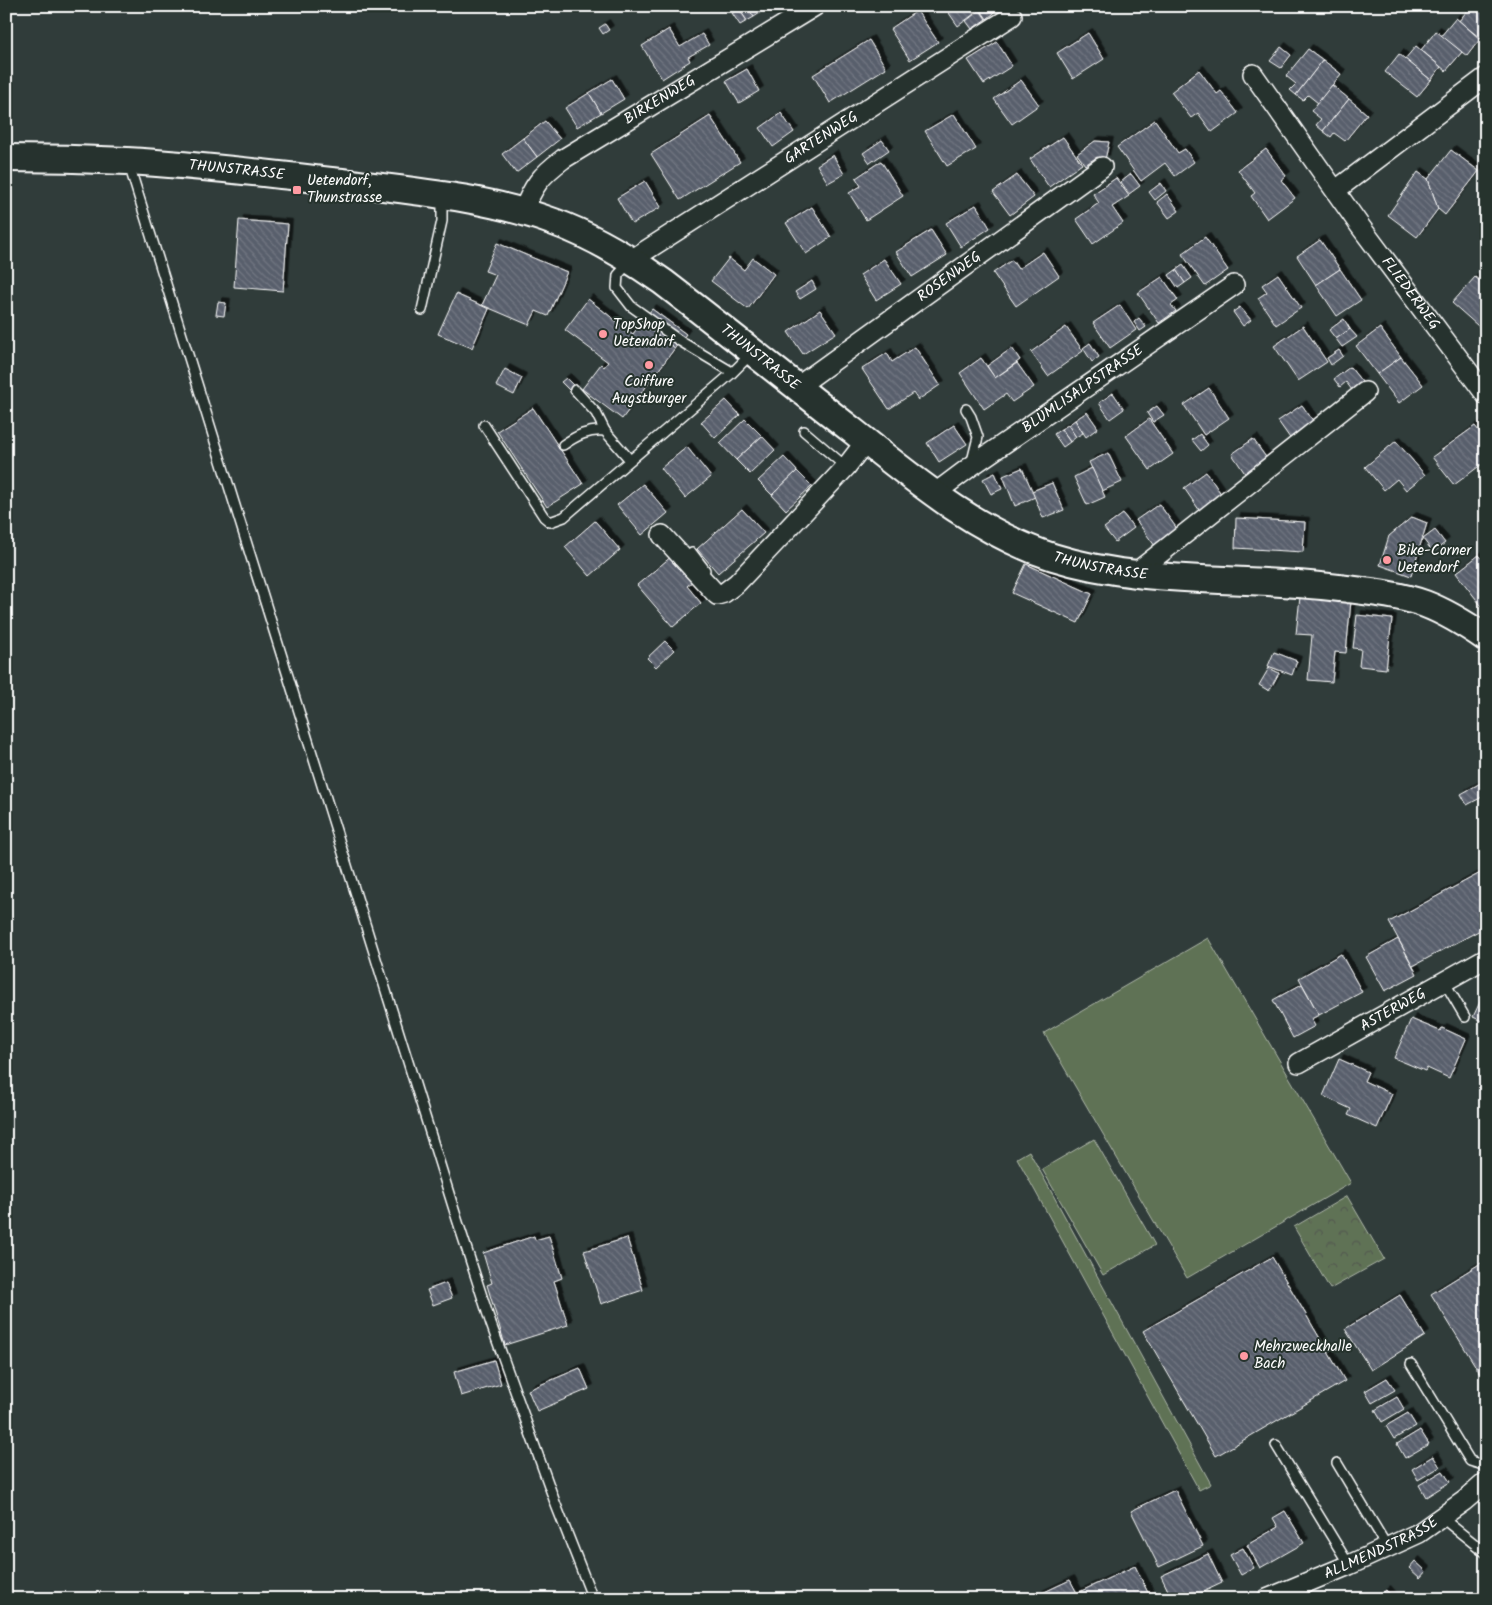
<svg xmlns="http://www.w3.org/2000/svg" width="1492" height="1605" font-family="Kalam,sans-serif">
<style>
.forest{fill:url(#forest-crowns);stroke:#afb8aa}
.garden{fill:#5f7255;stroke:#afb8aa}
.building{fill:url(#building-back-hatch);stroke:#fff;filter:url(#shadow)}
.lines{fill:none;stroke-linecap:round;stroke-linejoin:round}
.lane-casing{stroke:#fff;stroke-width:12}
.street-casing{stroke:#fff;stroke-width:22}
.secondary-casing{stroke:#fff;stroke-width:30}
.lane{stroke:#26332d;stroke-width:9}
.street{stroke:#26332d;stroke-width:19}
.secondary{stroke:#26332d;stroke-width:26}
.poi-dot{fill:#ff9aa2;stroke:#26332d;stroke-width:2}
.labels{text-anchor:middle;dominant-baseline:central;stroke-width:4;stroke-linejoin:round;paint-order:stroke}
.street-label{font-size:15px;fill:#fff;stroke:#26332d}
.poi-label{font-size:15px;fill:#fff;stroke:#26332d;text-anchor:start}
</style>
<defs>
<pattern id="forest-crowns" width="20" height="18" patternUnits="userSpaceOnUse" patternTransform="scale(1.25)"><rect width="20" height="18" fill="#5f7255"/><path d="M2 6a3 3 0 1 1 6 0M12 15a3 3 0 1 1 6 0" fill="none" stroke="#53594f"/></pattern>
<pattern id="building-back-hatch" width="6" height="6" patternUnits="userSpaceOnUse" patternTransform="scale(1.25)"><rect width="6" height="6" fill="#595f6c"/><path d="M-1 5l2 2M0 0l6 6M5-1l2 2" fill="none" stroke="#727782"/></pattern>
<filter id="shadow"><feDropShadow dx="4.5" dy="-4.5" stdDeviation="0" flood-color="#0009"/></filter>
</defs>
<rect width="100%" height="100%" fill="#303c3a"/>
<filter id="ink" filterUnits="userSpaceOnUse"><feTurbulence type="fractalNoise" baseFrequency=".02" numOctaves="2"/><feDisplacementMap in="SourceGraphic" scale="10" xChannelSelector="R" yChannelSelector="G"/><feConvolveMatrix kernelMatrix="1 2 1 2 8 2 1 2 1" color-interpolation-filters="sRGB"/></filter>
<g filter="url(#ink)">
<path class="forest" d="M1347 1196 1384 1259 1330 1289 1294 1227Z"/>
<g class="garden">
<path d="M1208 938 1351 1183 1187 1278 1044 1033Z"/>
<path d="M1094 1139 1155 1245 1103 1275 1042 1169Z"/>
<path d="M1029 1151 1211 1484 1199 1490 1017 1158Z"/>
</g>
<g class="building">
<path d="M743 6H747L754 17 747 21 739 9Z"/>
<path d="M747 6H756L760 13 754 17Z"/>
<path d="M944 6H972L970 8 974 14 958 26Z"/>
<path d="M978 6H989L994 13 987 19Z"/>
<path d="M1471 6H1479L1486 12 1485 42 1459 21Z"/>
<path d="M739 9 747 21 740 25 732 13Z"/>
<path d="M980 10 986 19 972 29 966 21Z"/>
<path d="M917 11 938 42 910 60 890 29Z"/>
<path d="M1456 18 1480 39 1467 56 1441 36Z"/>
<path d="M605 24 609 30 603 34 599 28Z"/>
<path d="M669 29 680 47 702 34 709 45 688 57 690 61 662 79 642 46Z"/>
<path d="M1436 31 1462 52 1446 71 1421 50Z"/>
<path d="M1088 33 1104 59 1073 79 1057 53Z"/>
<path d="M869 40 886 68 830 103 813 75Z"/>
<path d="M997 42 1012 66 984 84 968 60Z"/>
<path d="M1416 46 1441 67 1431 80 1405 59Z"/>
<path d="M1281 47 1291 55 1281 68 1270 61Z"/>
<path d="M1308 49 1323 60 1296 95 1290 90 1296 84 1286 76Z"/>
<path d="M1399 54 1431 80 1417 97 1385 72Z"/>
<path d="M1323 60 1341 74 1318 103 1308 95 1303 100 1296 95Z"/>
<path d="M747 69 759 91 739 103 726 81Z"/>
<path d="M1199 70 1217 94 1221 91 1238 113 1212 132 1198 113 1191 118 1171 92Z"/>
<path d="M612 79 624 99 601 113 589 93Z"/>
<path d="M1021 80 1039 105 1012 124 994 99Z"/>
<path d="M1332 85 1349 99 1323 131 1316 125 1321 119 1311 111Z"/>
<path d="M589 93 601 113 577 127 565 108Z"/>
<path d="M1349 99 1367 114 1345 141 1334 133 1331 137 1323 131Z"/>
<path d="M781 113 794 132 773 147 760 128Z"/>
<path d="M954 114 976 149 947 166 925 131Z"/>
<path d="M710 116 740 162 680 200 651 154Z"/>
<path d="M1155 120 1178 153 1185 149 1194 162 1175 176 1165 163 1141 181 1117 147Z"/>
<path d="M545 121 560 139 537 157 523 138Z"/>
<path d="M1063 137 1082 164 1049 187 1030 159Z"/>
<path d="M523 138 537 157 516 173 502 154Z"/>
<path d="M882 140 889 150 870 163 863 153Z"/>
<path d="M1095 141 1109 142 1105 160 1097 157 1085 165 1077 154Z"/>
<path d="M1266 149 1286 176 1281 180 1295 198 1267 219 1251 196 1255 193 1238 170Z"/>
<path d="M1451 150 1479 171 1445 215 1438 209 1428 179Z"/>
<path d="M833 155 844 174 828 183 817 165Z"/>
<path d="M881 161 903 196 866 220 849 193 861 186 856 178Z"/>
<path d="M1418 172 1428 179 1438 209 1417 237 1388 215Z"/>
<path d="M1131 174 1140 186 1129 194 1121 182Z"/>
<path d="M1017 175 1034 197 1010 215 993 192Z"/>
<path d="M1116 178 1129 196 1112 207 1123 223 1093 244 1076 219 1099 203 1093 194Z"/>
<path d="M645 181 661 207 632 224 617 198Z"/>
<path d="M1161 183 1166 191 1155 200 1149 192Z"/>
<path d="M1167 194 1179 211 1169 218 1157 202Z"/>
<path d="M976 205 990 228 961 247 946 223Z"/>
<path d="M812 207 831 237 806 254 786 223Z"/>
<path d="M239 220 288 224 283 291 234 287Z"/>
<path d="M931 230 947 255 912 277 896 252Z"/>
<path d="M1205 237 1228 270 1205 286 1182 254Z"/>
<path d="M1320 240 1340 269 1316 285 1297 256Z"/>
<path d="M497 243 567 272 548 316 536 311 529 325 482 305 496 275 485 271Z"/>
<path d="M1043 252 1059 276 1016 306 993 273 1012 260 1018 269Z"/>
<path d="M729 258 744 270 753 258 774 274 748 309 711 281Z"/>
<path d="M884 259 901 284 876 300 860 275Z"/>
<path d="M1183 265 1192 278 1185 283 1176 270Z"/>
<path d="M1340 269 1361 300 1337 316 1316 285Z"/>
<path d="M1176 270 1185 283 1178 288 1169 275Z"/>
<path d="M1278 274 1301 308 1276 325 1258 298 1267 292 1262 285Z"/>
<path d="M1162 277 1178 300 1171 305 1176 311 1159 323 1138 293Z"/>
<path d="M1475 277 1485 285 1486 284V333L1452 303Z"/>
<path d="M812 281 816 289 800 299 795 292Z"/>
<path d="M456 294 489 309 472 348 438 334Z"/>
<path d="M588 299 633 334 641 323 675 348 622 419 582 389 601 364 604 367 608 362 565 330Z"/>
<path d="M218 302 226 303 224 316 216 315Z"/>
<path d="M1120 305 1136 330 1110 348 1093 323Z"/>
<path d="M1240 307 1251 320 1243 326 1233 312Z"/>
<path d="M652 309 686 334 675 348 641 323Z"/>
<path d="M820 310 836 333 803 354 788 332Z"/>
<path d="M1139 318 1146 327 1140 331 1134 322Z"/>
<path d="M1344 319 1350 329 1336 339 1329 330Z"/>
<path d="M1303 326 1327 362 1298 381 1274 346Z"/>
<path d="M1066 327 1083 351 1048 376 1031 352Z"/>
<path d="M1380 328 1401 357 1377 374 1356 346Z"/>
<path d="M1350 329 1357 337 1342 347 1336 339Z"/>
<path d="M1090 343 1099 357 1092 362 1083 348Z"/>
<path d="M915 347 940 385 918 400 913 393 889 409 862 369 887 353 892 362Z"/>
<path d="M1012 348 1020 360 995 378 987 366Z"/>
<path d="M1339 350 1343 356 1331 365 1327 358Z"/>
<path d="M1401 357 1423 385 1399 403 1377 374Z"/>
<path d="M981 358 995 378 1017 363 1034 387 1012 402 1006 394 984 409 960 373Z"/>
<path d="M1350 367 1362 382 1352 390 1346 382 1340 387 1334 379Z"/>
<path d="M505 369 522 378 514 395 496 386Z"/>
<path d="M566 378 575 387 571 392 561 382Z"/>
<path d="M1209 388 1229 418 1204 435 1184 405Z"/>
<path d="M1113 393 1124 409 1110 419 1099 403Z"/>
<path d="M726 400 740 415 715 438 701 422Z"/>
<path d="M1302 405 1316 425 1292 441 1278 421Z"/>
<path d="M1157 406 1164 415 1153 422 1147 413Z"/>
<path d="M533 408 583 484 547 507 497 431Z"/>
<path d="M1087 412 1098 428 1086 437 1075 420Z"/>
<path d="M745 419 762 436 736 460 720 443Z"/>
<path d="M1149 419 1173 454 1150 470 1126 436Z"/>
<path d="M1075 420 1083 433 1076 437 1068 425Z"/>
<path d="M954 425 967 444 939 462 927 443Z"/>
<path d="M1068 425 1076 437 1070 442 1061 429Z"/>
<path d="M1475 426 1486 440V461L1454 485 1432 457Z"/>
<path d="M1061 429 1070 442 1063 447 1054 434Z"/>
<path d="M1200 434 1208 445 1201 451 1192 440Z"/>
<path d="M762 436 775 450 750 474 736 460Z"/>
<path d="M1253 439 1270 463 1248 478 1232 454Z"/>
<path d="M1396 441 1425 475 1406 490 1397 479 1384 490 1365 467Z"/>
<path d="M687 447 711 477 685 498 661 468Z"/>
<path d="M1108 453 1122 482 1102 491 1089 462Z"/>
<path d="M784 457 797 471 772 495 758 481Z"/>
<path d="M1022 468 1035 497 1015 506 1003 476Z"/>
<path d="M1092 468 1105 497 1087 505 1074 477Z"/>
<path d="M797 471 812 486 786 510 772 495Z"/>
<path d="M1206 472 1224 498 1202 514 1184 488Z"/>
<path d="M995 473 1002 489 991 494 983 479Z"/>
<path d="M1052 483 1064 510 1043 518 1032 491Z"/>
<path d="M643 484 668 513 642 535 617 505Z"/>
<path d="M1159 504 1178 530 1155 546 1136 520Z"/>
<path d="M742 509 764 533 718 573 697 549Z"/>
<path d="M1123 514 1134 528 1115 542 1104 528Z"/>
<path d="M1412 517 1427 523 1411 576 1380 565 1389 536Z"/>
<path d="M1236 518 1305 522 1303 552 1235 548Z"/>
<path d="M595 521 620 550 590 576 565 547Z"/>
<path d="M1435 530 1445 543 1433 552 1423 539Z"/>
<path d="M1479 555 1486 563V606L1483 608 1456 573Z"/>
<path d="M672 556 693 581 687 586 701 603 673 627 637 585Z"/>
<path d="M1026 564 1092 594 1078 623 1012 593Z"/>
<path d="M1300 597 1351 601 1346 653 1335 652 1332 682 1308 680 1312 635 1296 634Z"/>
<path d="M1357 615 1392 619 1386 669 1359 666 1361 649 1353 648Z"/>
<path d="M665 641 674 650 656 667 647 658Z"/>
<path d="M1274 652 1297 661 1292 675 1268 666Z"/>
<path d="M1269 668 1279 673 1269 691 1259 685Z"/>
<path d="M1486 780V795L1467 805 1461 794Z"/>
<path d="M1486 870V927L1413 966 1389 922Z"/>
<path d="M1398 939 1417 974 1385 991 1366 957Z"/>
<path d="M1341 954 1362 992 1319 1015 1299 978Z"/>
<path d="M1302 984 1319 1015 1311 1019 1315 1026 1293 1038 1273 1000Z"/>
<path d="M1486 989V1023L1473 1017Z"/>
<path d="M1411 1019 1440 1031 1442 1028 1466 1039 1449 1078 1427 1068 1425 1071 1394 1058Z"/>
<path d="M1339 1059 1368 1072 1364 1081 1392 1094 1377 1128 1348 1115 1351 1109 1323 1096Z"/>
<path d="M534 1236 535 1240 549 1236 562 1278 554 1281 568 1325 505 1345 487 1285 492 1283 483 1253Z"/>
<path d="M627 1238 643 1290 601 1304 584 1251Z"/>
<path d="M1272 1257 1345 1381 1216 1456 1143 1331Z"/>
<path d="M1486 1260V1383L1431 1294Z"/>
<path d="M446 1283 452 1298 433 1305 427 1290Z"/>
<path d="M1400 1295 1425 1336 1371 1370 1345 1329Z"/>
<path d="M494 1360 501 1384 461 1396 454 1372Z"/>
<path d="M580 1368 589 1389 537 1411 528 1390Z"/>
<path d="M1387 1378 1395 1390 1372 1403 1365 1391Z"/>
<path d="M1397 1397 1404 1409 1382 1422 1375 1410Z"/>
<path d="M1408 1413 1416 1426 1394 1439 1386 1426Z"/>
<path d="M1420 1430 1429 1444 1405 1458 1397 1444Z"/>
<path d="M1433 1456 1440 1467 1418 1480 1412 1469Z"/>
<path d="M1443 1471 1450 1482 1426 1497 1419 1485Z"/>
<path d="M1175 1490 1203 1546 1159 1567 1131 1511Z"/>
<path d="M1285 1511 1304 1543 1260 1568 1247 1545 1278 1527 1273 1518Z"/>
<path d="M1243 1548 1254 1568 1241 1575 1230 1555Z"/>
<path d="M1208 1554 1222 1583 1188 1599H1172L1161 1576Z"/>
<path d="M1415 1561 1426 1571 1420 1578 1409 1568Z"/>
<path d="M1135 1566 1151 1599H1040L1038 1595 1070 1580 1077 1593Z"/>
<path d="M1386 1590 1394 1599H1376Z"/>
</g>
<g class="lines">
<g class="lane-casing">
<g id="lane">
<path d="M129 165 456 1216 491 1324 556 1505 593 1599"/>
<path d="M630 262 618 275 617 288 631 306 680 341 732 372"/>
<path d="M422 310 442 221V198"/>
<path d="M575 390 596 413 605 431"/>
<path d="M966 409 971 417 978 437 971 465"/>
<path d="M484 425 544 517 550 522 564 517 731 374 751 354"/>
<path d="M804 431 846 467"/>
<path d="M563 445C576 436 589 429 605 431L630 460"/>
<path d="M692 553 705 570"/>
<path d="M1444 981 1465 1017"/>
<path d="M1411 1364 1470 1461 1486 1466"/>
<path d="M1276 1445 1349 1565"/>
<path d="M1337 1463 1388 1548"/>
<path d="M1442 1518 1486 1553"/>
</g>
</g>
<g class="street-casing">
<g id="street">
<path id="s1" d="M1253 74 1360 226 1486 395"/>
<path d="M1336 190 1486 77"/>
<path id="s2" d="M523 212C533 186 540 176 563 159L815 6"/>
<path id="s3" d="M631 260 1012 16"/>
<path id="s4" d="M797 387 1102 167"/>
<path id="s5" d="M934 494 970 467 1234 285"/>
<path d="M662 535 717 595 724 593 737 583 846 467 866 441"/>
<path d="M1134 574 1365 392"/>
<path id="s6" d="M1299 1063 1486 958"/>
<path id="s7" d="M1267 1599 1349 1565 1419 1533 1464 1501 1486 1482"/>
</g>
</g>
<g class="secondary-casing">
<g id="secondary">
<path id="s8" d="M6 158C47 158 87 159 127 161 199 165 271 174 342 182 413 191 487 197 554 222 593 236 629 258 663 282 727 331 790 382 853 431 915 480 976 532 1053 557 1148 587 1250 575 1348 589 1373 592 1400 595 1425 604 1446 612 1467 625 1486 638"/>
</g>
</g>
<use href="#lane" class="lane"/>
<use href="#street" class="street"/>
<use href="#secondary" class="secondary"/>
</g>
</g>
<g class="poi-dot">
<rect x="292" y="185" width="10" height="10" rx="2.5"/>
<circle cx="603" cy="334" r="5"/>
<circle cx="649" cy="365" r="5"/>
<circle cx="1387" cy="560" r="5"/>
<circle cx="1244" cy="1356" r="5"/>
</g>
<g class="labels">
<g class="street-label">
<text stroke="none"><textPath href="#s2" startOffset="181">BIRKENWEG</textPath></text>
<text stroke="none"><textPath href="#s3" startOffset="226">GARTENWEG</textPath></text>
<text stroke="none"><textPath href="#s8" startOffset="231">THUNSTRASSE</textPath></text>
<text stroke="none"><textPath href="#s4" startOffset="188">ROSENWEG</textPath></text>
<text stroke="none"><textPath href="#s1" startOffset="270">FLIEDERWEG</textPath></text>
<text stroke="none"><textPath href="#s8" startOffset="801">THUNSTRASSE</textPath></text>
<text stroke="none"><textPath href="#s5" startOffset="182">BLÜMLISALPSTRASSE</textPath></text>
<text stroke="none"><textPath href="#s8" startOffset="1206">THUNSTRASSE</textPath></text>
<text stroke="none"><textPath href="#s6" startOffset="108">ASTERWEG</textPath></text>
<text stroke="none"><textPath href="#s7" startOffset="125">ALLMENDSTRASSE</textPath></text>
</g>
<g class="poi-label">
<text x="307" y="181">Uetendorf,<tspan x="307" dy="17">Thunstrasse</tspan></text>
<text x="613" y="325">TopShop<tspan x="613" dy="17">Uetendorf</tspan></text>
<text x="649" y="382" text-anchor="middle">Coiffure<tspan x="649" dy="17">Augstburger</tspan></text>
<text x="1397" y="551">Bike-Corner<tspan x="1397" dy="17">Uetendorf</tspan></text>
<text x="1254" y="1347">Mehrzweckhalle<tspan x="1254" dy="17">Bach</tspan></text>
</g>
</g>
<rect width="1492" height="1605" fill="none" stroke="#26332d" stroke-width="25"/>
<rect x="12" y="12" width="1467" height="1580" fill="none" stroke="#fff" stroke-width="2" filter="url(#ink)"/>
</svg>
